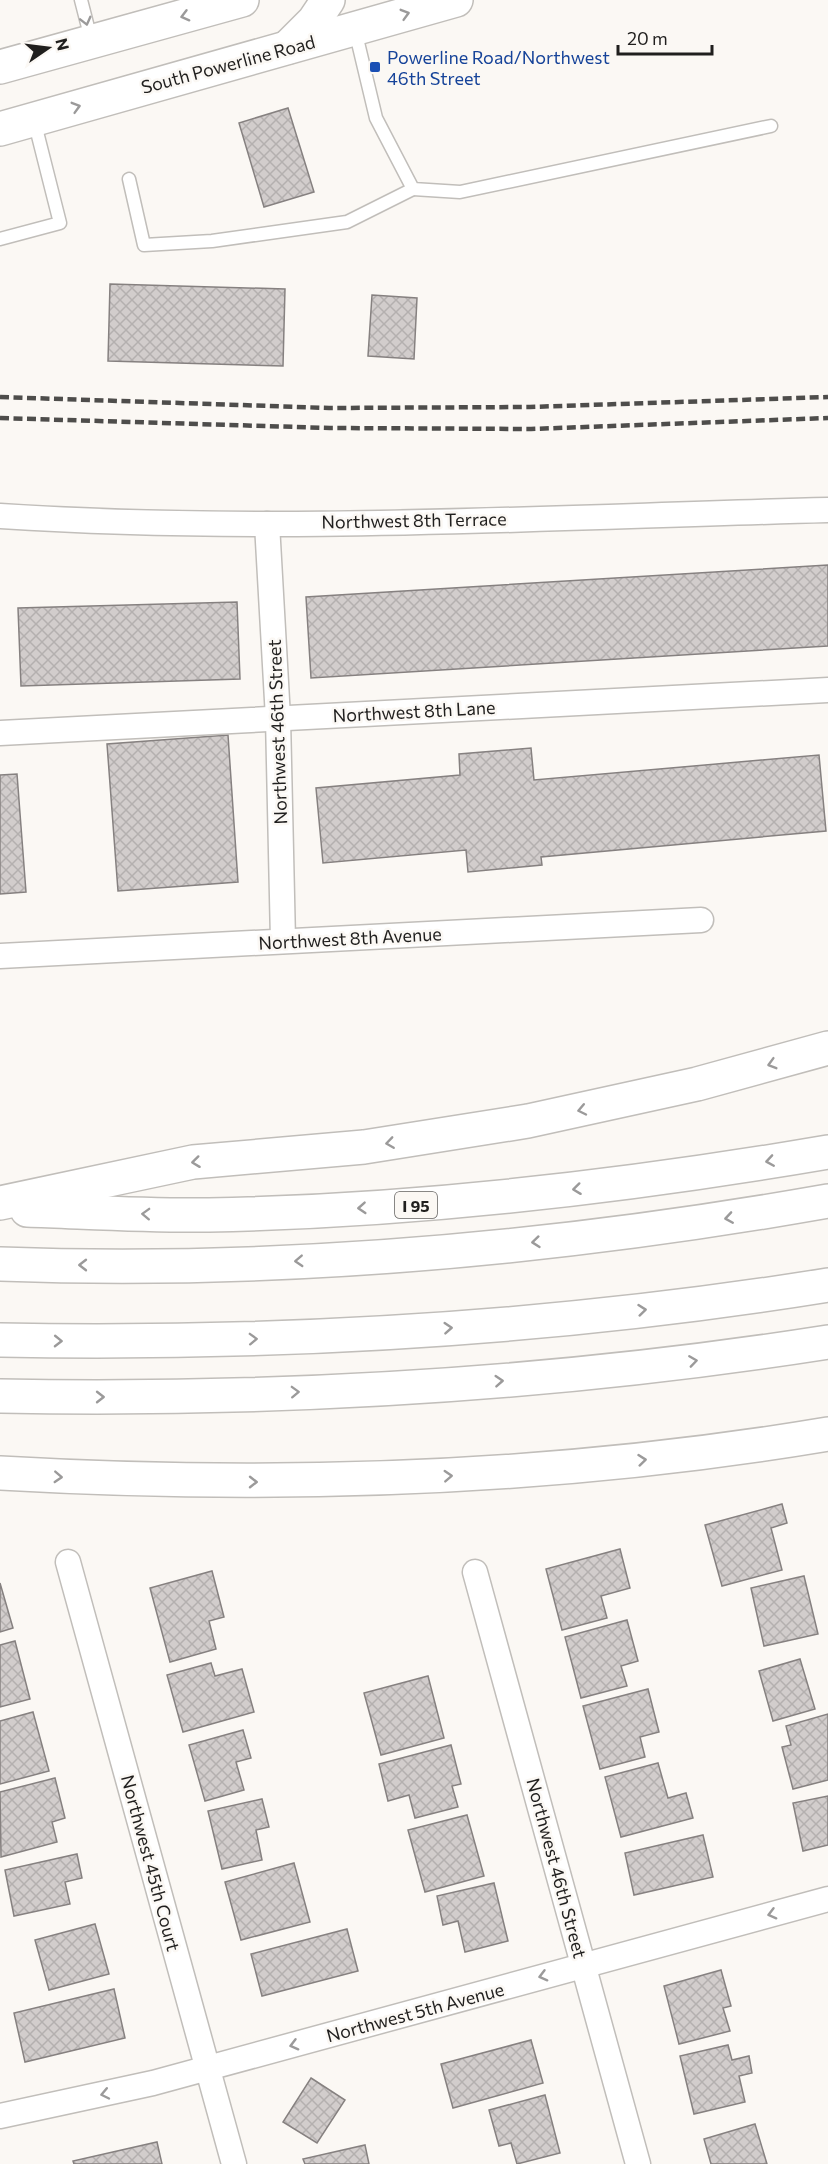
<svg xmlns="http://www.w3.org/2000/svg" width="828" height="2164" font-family="Commissioner,sans-serif">
<style>
.building{fill:url(#building-cross-hatch);stroke:#868180;stroke-width:1.5}
.lines{fill:none;stroke-linecap:round;stroke-linejoin:round}
.service-casing{stroke:#c1beba;stroke-width:15}
.minor-casing{stroke:#c1beba;stroke-width:27}
.secondary-casing{stroke:#c1beba;stroke-width:36}
.motorway-casing{stroke:#c1beba;stroke-width:36}
.service{stroke:#fff;stroke-width:12}
.minor{stroke:#fff;stroke-width:24}
.secondary{stroke:#fff;stroke-width:33}
.motorway{stroke:#fff;stroke-width:33}
.rail{stroke:#4e4d4b;stroke-width:4.5;stroke-dasharray:9 4.5;stroke-linecap:butt}
.oneway{stroke:#9b9a9a}
.transit-dot{fill:#1a4fb4;stroke:#fbf8f4;stroke-width:2}
.labels{text-anchor:middle;dominant-baseline:central;stroke-width:5;stroke-linejoin:round;paint-order:stroke}
.shield{fill:#fbf8f4;stroke:#62605e;stroke-width:1.5}
.shield-label{font-size:16px;font-weight:bold;fill:#201f1e}
.transit-label{font-size:18px;fill:#164399;stroke:#fbf8f4;text-anchor:start}
.street-label{font-size:18px;fill:#201f1e;stroke:#fbf8f4}
</style>
<defs>
<pattern id="building-cross-hatch" width="8" height="8" patternUnits="userSpaceOnUse" patternTransform="scale(1.5)"><rect width="8" height="8" fill="#d2cdcc"/><path d="M0 0l8 8M0 8l8-8" fill="none" stroke="#b4b0af"/></pattern>
</defs>
<rect width="100%" height="100%" fill="#fbf8f4"/>
<g class="building">
<path d="M288 108 314 192 264 207 239 123Z"/>
<path d="M110 284 285 289 283 366 108 361Z"/>
<path d="M372 295 417 298 414 359 368 356Z"/>
<path d="M828 565V646L311 678 306 597Z"/>
<path d="M237 602 240 679 21 686 18 608Z"/>
<path d="M228 735 238 882 118 891 107 744Z"/>
<path d="M531 748 534 780 819 755 826 831 541 857 542 865 468 872 466 850 323 863 316 788 460 775 459 754Z"/>
<path d="M17 774 26 892 0 894V775Z"/>
<path d="M782 1504 787 1523 771 1528 782 1570 722 1586 705 1525Z"/>
<path d="M620 1549 630 1588 601 1596 607 1618 562 1630 546 1569Z"/>
<path d="M212 1571 224 1617 209 1621 216 1649 170 1662 150 1588Z"/>
<path d="M804 1576 818 1634 764 1646 751 1588Z"/>
<path d="M0 1583 13 1628 0 1632Z"/>
<path d="M627 1620 638 1661 621 1666 627 1686 581 1698 565 1637Z"/>
<path d="M15 1641 30 1699 0 1707V1645Z"/>
<path d="M800 1659 815 1709 773 1721 759 1671Z"/>
<path d="M211 1663 215 1676 242 1669 254 1712 183 1732 167 1675Z"/>
<path d="M428 1676 444 1738 381 1755 364 1693Z"/>
<path d="M648 1689 659 1732 640 1737 645 1757 600 1769 583 1706Z"/>
<path d="M33 1712 49 1771 0 1784V1721Z"/>
<path d="M828 1714V1780L793 1789 782 1747 791 1745 786 1726Z"/>
<path d="M243 1730 251 1758 236 1762 244 1790 205 1801 189 1745Z"/>
<path d="M451 1745 461 1784 452 1786 458 1807 415 1818 409 1795 388 1801 379 1764Z"/>
<path d="M658 1763 668 1798 686 1793 693 1818 621 1837 605 1777Z"/>
<path d="M55 1778 65 1818 52 1822 57 1842 1 1857 0 1792Z"/>
<path d="M828 1796V1845L803 1851 793 1803Z"/>
<path d="M262 1799 269 1827 256 1830 262 1860 222 1869 208 1811Z"/>
<path d="M467 1815 484 1876 425 1892 408 1830Z"/>
<path d="M703 1835 713 1877 634 1895 625 1853Z"/>
<path d="M77 1854 82 1878 65 1882 70 1904 14 1916 5 1870Z"/>
<path d="M294 1863 310 1922 241 1940 225 1882Z"/>
<path d="M494 1883 508 1941 465 1952 458 1921 443 1925 437 1896Z"/>
<path d="M95 1924 109 1974 49 1990 35 1940Z"/>
<path d="M347 1929 358 1971 262 1996 251 1954Z"/>
<path d="M721 1970 731 2006 723 2008 730 2031 679 2044 664 1986Z"/>
<path d="M114 1989 125 2038 25 2062 14 2013Z"/>
<path d="M531 2040 543 2083 453 2108 441 2064Z"/>
<path d="M728 2045 732 2060 749 2056 752 2073 739 2076 745 2102 694 2114 680 2056Z"/>
<path d="M311 2078 345 2100 317 2143 283 2122Z"/>
<path d="M545 2095 560 2153 517 2164 511 2143 499 2146 489 2110Z"/>
<path d="M755 2124 767 2164H711L704 2139Z"/>
<path d="M157 2142 162 2164H74L73 2161Z"/>
<path d="M365 2145 369 2164H305L303 2159Z"/>
</g>
<g class="lines">
<g class="service-casing">
<g id="service">
<path d="M81 0 91 39"/>
<path d="M355 30 376 118 413 189 460 192 771 126"/>
<path d="M129 179 144 245 212 241 347 222 413 189"/>
<path d="M0 239 60 223 34 120"/>
</g>
</g>
<g class="minor-casing">
<g id="minor">
<path d="M0 516C275 534 553 517 828 510"/>
<path d="M267 524 278 718 283 941"/>
<path d="M0 733 828 690"/>
<path d="M0 956 701 920"/>
<path d="M68 1562 234 2164"/>
<path d="M475 1572 638 2164"/>
<path d="M0 2116 153 2083 828 1899"/>
</g>
</g>
<g class="secondary-casing">
<g id="secondary">
<path d="M288 47 314 21 328 0"/>
<path d="M0 67 242 0"/>
<path d="M0 129 456 0"/>
</g>
</g>
<g class="motorway-casing">
<g id="motorway">
<path d="M0 1203 193 1162 364 1147 528 1121 697 1084 828 1048"/>
<path d="M27 1210C87 1212 148 1216 209 1215 417 1211 623 1187 828 1152"/>
<path d="M0 1264C277 1274 556 1249 828 1201"/>
<path d="M0 1340C277 1345 555 1329 828 1285"/>
<path d="M0 1396C277 1401 554 1385 828 1342"/>
<path d="M0 1473C277 1489 554 1480 828 1434"/>
</g>
</g>
<use href="#service" class="service"/>
<use href="#minor" class="minor"/>
<use href="#secondary" class="secondary"/>
<use href="#motorway" class="motorway"/>
<g class="rail">
<path d="M0 397 329 408 530 407 828 397"/>
<path d="M0 418 330 428 531 429 828 418"/>
</g>
</g>
<defs><path id="oneway-chevron" d="M-2-3.5L2.5 0L-2 3.5" fill="none" stroke-width="1.6" stroke-linecap="round" stroke-linejoin="round" transform="scale(1.5)"/></defs>
<g class="oneway">
<use href="#oneway-chevron" transform="translate(405 14) rotate(-16)"/>
<use href="#oneway-chevron" transform="translate(185 16) rotate(165)"/>
<use href="#oneway-chevron" transform="translate(86 21) rotate(76)"/>
<use href="#oneway-chevron" transform="translate(76 107) rotate(-16)"/>
<use href="#oneway-chevron" transform="translate(772 1064) rotate(164)"/>
<use href="#oneway-chevron" transform="translate(582 1110) rotate(168)"/>
<use href="#oneway-chevron" transform="translate(390 1143) rotate(172)"/>
<use href="#oneway-chevron" transform="translate(770 1161) rotate(171)"/>
<use href="#oneway-chevron" transform="translate(196 1162) rotate(173)"/>
<use href="#oneway-chevron" transform="translate(577 1189) rotate(173)"/>
<use href="#oneway-chevron" transform="translate(362 1208) rotate(176)"/>
<use href="#oneway-chevron" transform="translate(146 1214) rotate(-178)"/>
<use href="#oneway-chevron" transform="translate(729 1218) rotate(171)"/>
<use href="#oneway-chevron" transform="translate(536 1242) rotate(174)"/>
<use href="#oneway-chevron" transform="translate(299 1261) rotate(177)"/>
<use href="#oneway-chevron" transform="translate(83 1265) rotate(-180)"/>
<use href="#oneway-chevron" transform="translate(642 1310) rotate(-6)"/>
<use href="#oneway-chevron" transform="translate(448 1328) rotate(-4)"/>
<use href="#oneway-chevron" transform="translate(253 1339) rotate(-2)"/>
<use href="#oneway-chevron" transform="translate(58 1341) rotate(1)"/>
<use href="#oneway-chevron" transform="translate(693 1361) rotate(-8)"/>
<use href="#oneway-chevron" transform="translate(499 1381) rotate(-4)"/>
<use href="#oneway-chevron" transform="translate(295 1392) rotate(-2)"/>
<use href="#oneway-chevron" transform="translate(100 1397)"/>
<use href="#oneway-chevron" transform="translate(642 1460) rotate(-6)"/>
<use href="#oneway-chevron" transform="translate(448 1476) rotate(-3)"/>
<use href="#oneway-chevron" transform="translate(58 1477) rotate(3)"/>
<use href="#oneway-chevron" transform="translate(253 1482)"/>
<use href="#oneway-chevron" transform="translate(772 1914) rotate(165)"/>
<use href="#oneway-chevron" transform="translate(543 1976) rotate(165)"/>
<use href="#oneway-chevron" transform="translate(294 2045) rotate(165)"/>
<use href="#oneway-chevron" transform="translate(105 2094) rotate(168)"/>
</g>
<rect class="transit-dot" x="369" y="61" width="12" height="12" rx="3"/>
<g class="labels">
<rect class="shield" x="395" y="1192" width="42" height="26" rx="4.5"/>
<g class="shield-label">
<text x="416" y="1205">I 95</text>
</g>
<g class="transit-label">
<text x="387" y="57">Powerline Road/Northwest<tspan x="387" dy="21">46th Street</tspan></text>
</g>
<g class="street-label">
<text transform="translate(228 64) rotate(-15)">South Powerline Road</text>
<text transform="translate(414 520) rotate(-1)">Northwest 8th Terrace</text>
<text transform="translate(414 711) rotate(-3)">Northwest 8th Lane</text>
<text transform="translate(277 732) rotate(-92)">Northwest 46th Street</text>
<text transform="translate(350 938) rotate(-3)">Northwest 8th Avenue</text>
<text transform="translate(151 1863) rotate(75)">Northwest 45th Court</text>
<text transform="translate(557 1868) rotate(75)">Northwest 46th Street</text>
<text transform="translate(415 2012) rotate(-15)">Northwest 5th Avenue</text>
</g>
</g>
<g transform="translate(48 48) rotate(76)" stroke="#fbf8f4" stroke-width="4.5" paint-order="stroke">
<path d="M0-4.5L10 22L0 15L-10 22Z" fill="#201f1e"/>
<text y="-9" font-size="16" font-weight="bold" text-anchor="middle" fill="#201f1e">N</text>
</g>
<path d="M618 45v9h94v-9" fill="none" stroke="#201f1e" stroke-width="3"/>
<text x="627" y="45" font-size="18" fill="#201f1e" stroke="#fbf8f4" stroke-width="4.5" paint-order="stroke">20 m</text>
</svg>
